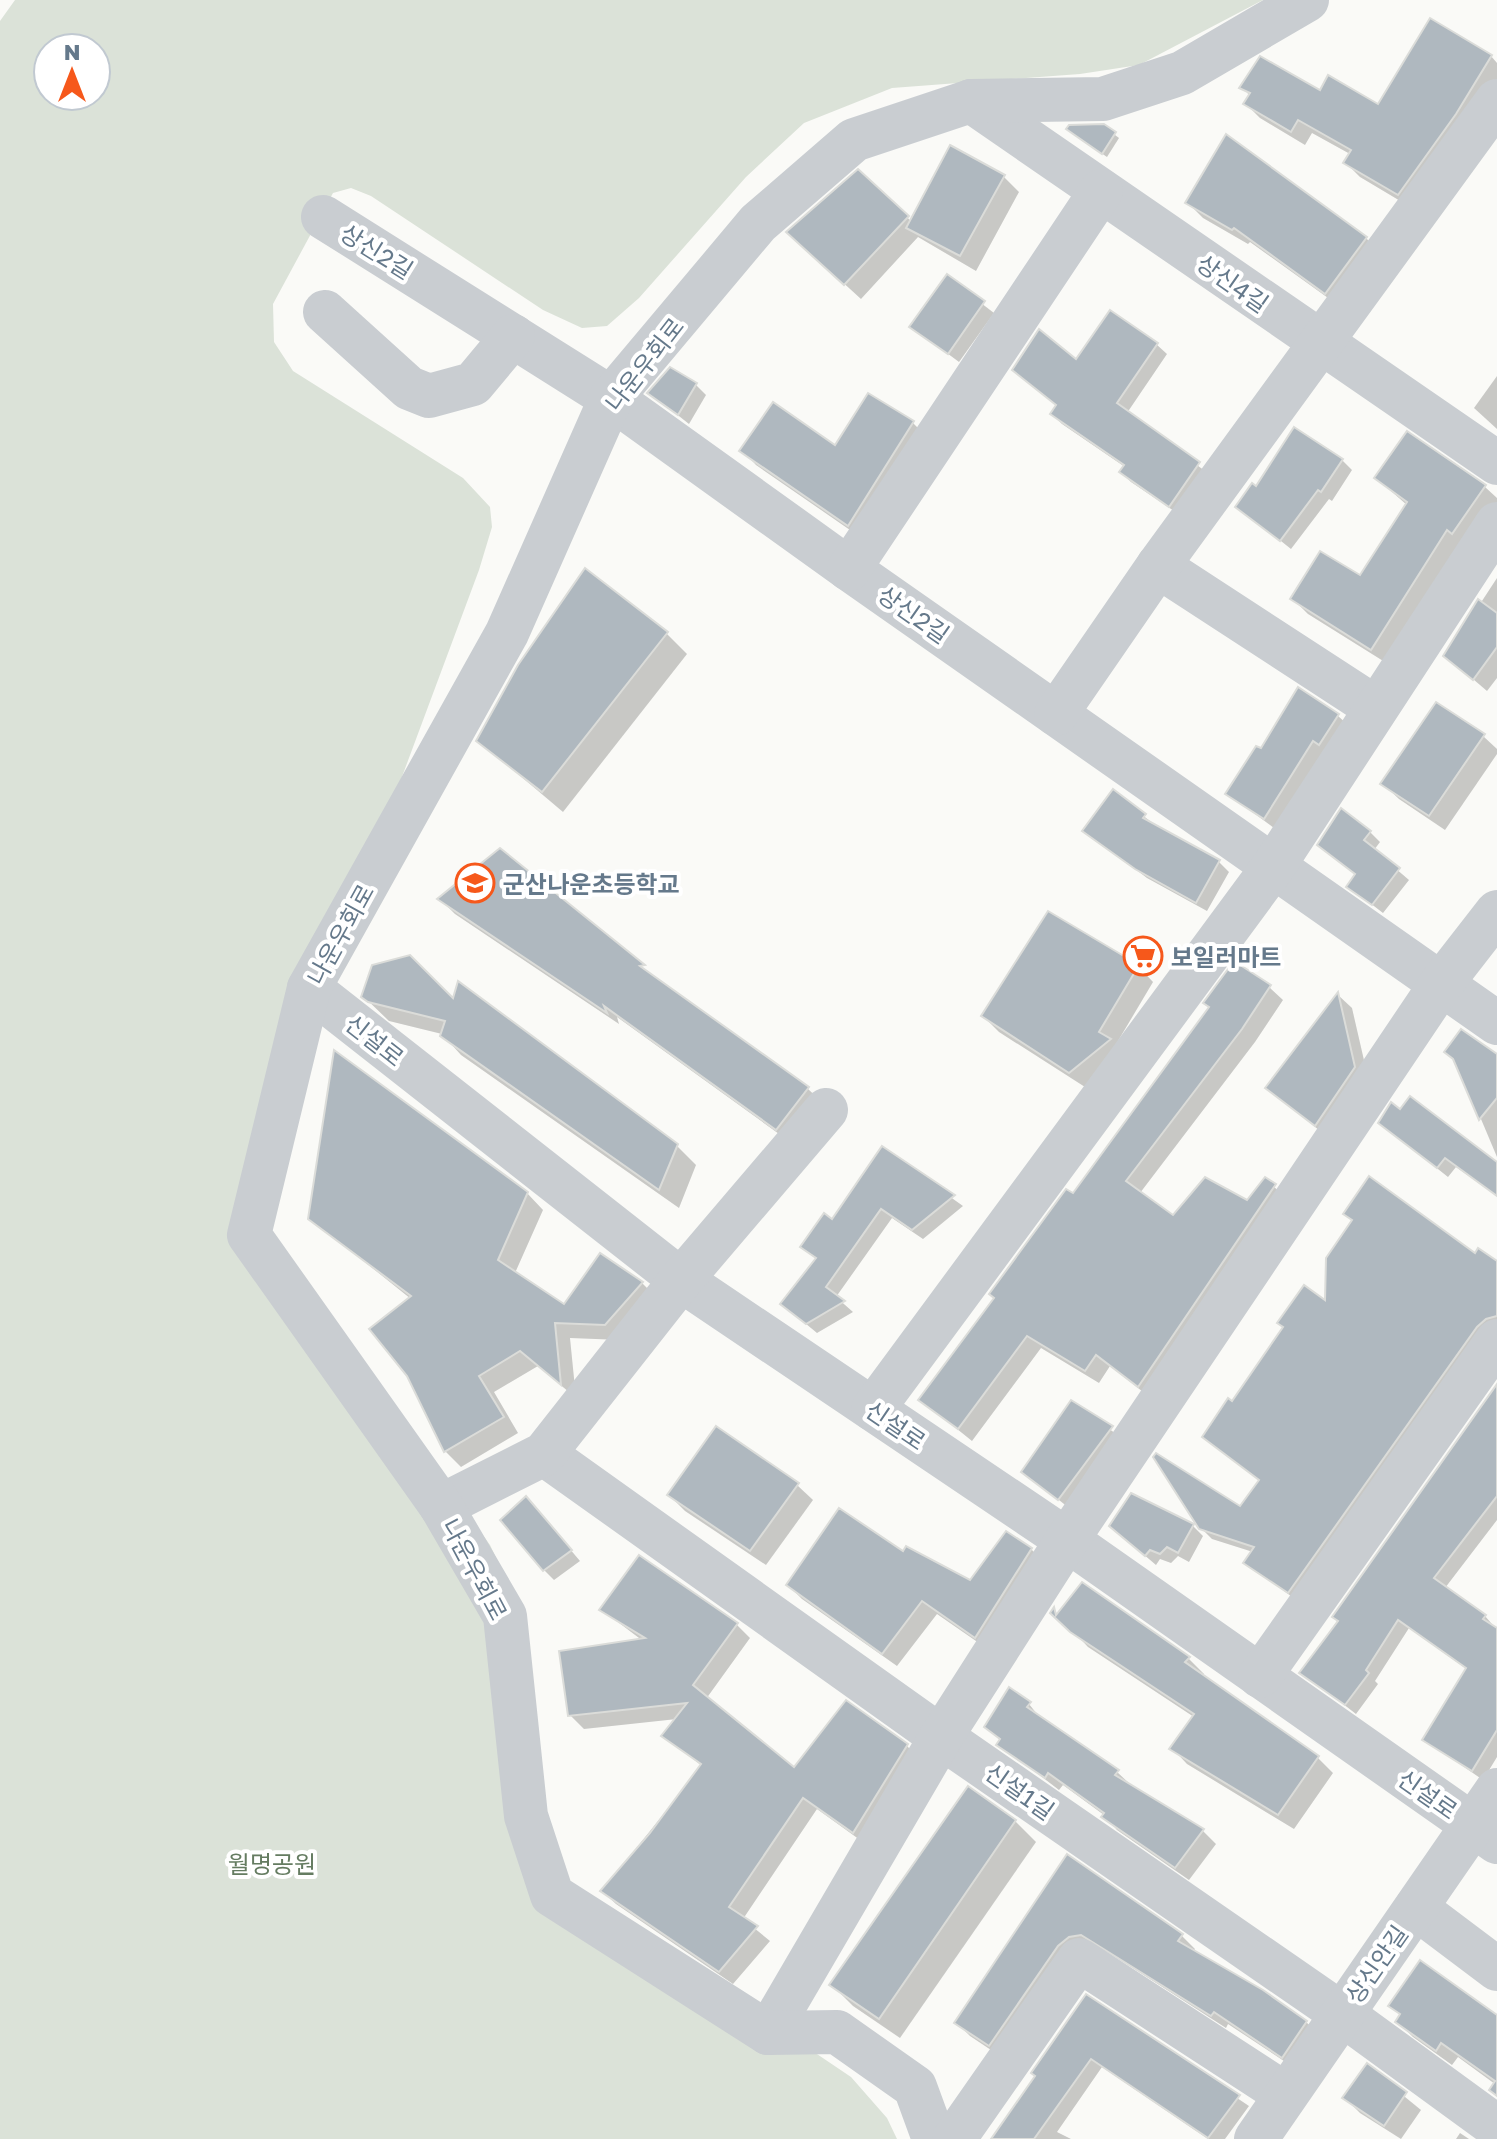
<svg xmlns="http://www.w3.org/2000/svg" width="1497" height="2139" font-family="'Golos Text','Noto Sans KR',sans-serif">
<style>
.green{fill:#dbe2d8;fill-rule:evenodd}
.shadow{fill:#0003}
.building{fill:#afb8bf;stroke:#dbdcd9;stroke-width:2}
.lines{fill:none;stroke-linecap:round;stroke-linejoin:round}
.minor{stroke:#c9cdd1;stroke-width:44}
.labels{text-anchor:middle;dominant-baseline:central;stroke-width:8;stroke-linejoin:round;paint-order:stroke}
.street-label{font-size:24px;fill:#65798b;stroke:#fff}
.poi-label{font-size:24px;font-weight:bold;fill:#65798b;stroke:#fff;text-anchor:start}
.park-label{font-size:24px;fill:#657c61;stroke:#fff}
</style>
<rect width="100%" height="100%" fill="#fafaf7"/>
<path class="green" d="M15 0H1263L1139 65 1080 74 892 88 804 123 746 177 639 298 607 326 582 328 543 310 371 196 351 188 333 193 273 304 274 342 293 371 463 478 490 507 492 527 479 570 365 876 265 1216 277 1247 490 1545 516 1600 542 1833 562 1882 851 2077 887 2118 897 2139H0V21ZM48 48H96V96H48Z"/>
<g class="shadow">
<path d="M1491 56 1497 63V84L1412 208 1360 177 1345 162 1350 154 1312 133 1305 145 1260 118 1246 104 1250 96 1242 87 1320 93 1379 106Z"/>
<path d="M1103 126 1119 138 1107 157 1073 134Z"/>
<path d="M858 172 912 222 1003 176 1019 192 976 271 918 237 861 299 804 247Z"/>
<path d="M1187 202 1366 238 1381 254 1342 308 1250 242 1248 244 1203 218Z"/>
<path d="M947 277 994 313 959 362 912 327Z"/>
<path d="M1156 344 1167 354 1127 413 1209 474 1180 515 1131 482 1121 472 1125 467 1062 424 1052 414 1057 406 1014 370 1076 362Z"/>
<path d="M1497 376V429L1474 408Z"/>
<path d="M696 385 706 395 689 424 650 393Z"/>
<path d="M912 422 927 437 863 539 756 465 742 450 836 448Z"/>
<path d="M1407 434 1485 487 1497 498V507L1388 664 1308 614 1293 599 1360 578 1407 505 1376 478Z"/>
<path d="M1342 460 1352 470 1332 501 1329 499 1291 549 1238 507 1256 488Z"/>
<path d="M1497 578V678L1487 691 1446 656Z"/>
<path d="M666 633 687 654 563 812 478 740Z"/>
<path d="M1337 715 1348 725 1274 828 1228 794 1262 751Z"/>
<path d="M1483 736 1497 749V754L1445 830 1399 799 1383 784Z"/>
<path d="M1113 792 1155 825 1219 862 1229 872 1207 911 1147 878 1085 831Z"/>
<path d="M1370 832 1380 842 1374 850 1409 880 1383 913 1348 886 1357 876 1330 855Z"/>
<path d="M500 850 659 982 808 1089 824 1104 793 1144 617 1017 619 1024 455 914 440 899Z"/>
<path d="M1138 966 1153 982 1115 1046 1085 1087 999 1032 983 1016Z"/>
<path d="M1269 987 1283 1000 1255 1042 1140 1193 1174 1217 1248 1203 1266 1180 1288 1199 1152 1399 1110 1366 1099 1383 1041 1348 972 1441 921 1400 1074 1195Z"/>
<path d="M1338 995 1352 1008 1369 1082 1330 1139 1267 1088Z"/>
<path d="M363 996 453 1001 677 1146 696 1165 679 1208 461 1055 442 1034 389 1021Z"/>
<path d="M1497 1057V1157L1457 1062Z"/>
<path d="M1380 1123 1497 1164V1196L1456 1167 1448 1177Z"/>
<path d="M883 1149 963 1206 923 1239 892 1218 836 1297 853 1312 817 1333 782 1304 817 1259 803 1247 833 1222Z"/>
<path d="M527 1193 543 1210 515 1273 564 1307 642 1283 658 1299 621 1340 570 1338 576 1398 538 1366 494 1392 518 1433 461 1467 445 1451 411 1299 310 1218Z"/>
<path d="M1345 1214 1497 1263V1328L1299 1602 1246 1563 1253 1552 1212 1539 1201 1528 1241 1509 1260 1481 1215 1447 1233 1404 1326 1303 1353 1221Z"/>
<path d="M1497 1388V1520L1445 1588 1485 1616 1497 1630V1757L1483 1780 1425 1740 1468 1670 1409 1628 1375 1681 1378 1684 1356 1714 1302 1672Z"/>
<path d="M1072 1403 1122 1438 1069 1508 1024 1472Z"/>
<path d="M797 1485 813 1500 766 1565 685 1511 669 1495Z"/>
<path d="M1132 1496 1193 1526 1203 1536 1189 1562 1178 1556 1171 1563 1160 1559 1156 1565 1122 1536Z"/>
<path d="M536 1509 580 1561 554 1580 544 1570Z"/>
<path d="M1031 1549 1045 1563 989 1650 937 1614 897 1666 802 1599 788 1585 903 1554 971 1582Z"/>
<path d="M639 1558 737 1625 750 1638 706 1699 795 1769 907 1746 920 1759 867 1845 817 1809 743 1919 770 1941 733 1984 616 1904 602 1891 702 1766 664 1736 677 1719 584 1729 570 1715 643 1641 602 1610Z"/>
<path d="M1054 1611 1059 1615 1188 1658 1204 1674 1202 1676 1318 1758 1333 1773 1294 1829 1187 1764 1172 1748 1194 1717 1088 1647Z"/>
<path d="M1029 1704 1041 1719 1117 1772 1131 1785 1203 1831 1216 1844 1189 1880 1117 1830 1104 1815 1063 1785 1059 1790 999 1744 1001 1741 986 1727Z"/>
<path d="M1015 1821 1036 1842 900 2038 853 2006 832 1985Z"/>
<path d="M1068 1857 1182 1936 1195 1949 1193 1952 1306 2022 1320 2035 1296 2069 1228 2024 1226 2028 1108 1952 1095 1948 1003 2058 970 2036 957 2023Z"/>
<path d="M1086 1997 1249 2106 1225 2139H1208L1102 2067 1057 2132 1071 2139H994Z"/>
<path d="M1391 2006 1497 2017V2096L1495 2084 1458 2057 1452 2065 1413 2037 1398 2022 1401 2016Z"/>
<path d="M1367 2066 1421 2110 1401 2139 1360 2113 1345 2098Z"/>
<path d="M1460 2133 1469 2139H1456Z"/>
</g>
<g class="building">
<path d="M1430 18 1492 55 1456 114 1398 195 1343 163 1351 150 1298 120 1291 132 1243 104 1250 93 1239 88 1260 56 1320 90 1328 75 1378 104Z"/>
<path d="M1104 124 1116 132 1102 154 1066 129 1069 125Z"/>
<path d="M1226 134 1367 237 1325 294 1234 228 1232 230 1185 203Z"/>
<path d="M950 145 1005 175 960 256 906 228Z"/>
<path d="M858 169 909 216 844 285 786 232Z"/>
<path d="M947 274 985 301 948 354 909 327Z"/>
<path d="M1110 310 1158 343 1117 403 1200 462 1169 507 1119 472 1124 465 1050 414 1056 405 1012 370 1039 329 1076 359Z"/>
<path d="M670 367 697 383 678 415 647 393Z"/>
<path d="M868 393 914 421 848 526 739 451 773 402 835 445Z"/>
<path d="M1294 427 1343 459 1321 492 1318 490 1280 541 1235 507 1252 483 1256 486Z"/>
<path d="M1407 431 1486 485 1452 534 1447 530 1371 650 1290 599 1320 551 1360 575 1407 502 1374 478Z"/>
<path d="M585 568 668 632 542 792 476 741 518 665Z"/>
<path d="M1478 599 1497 613V647L1473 680 1443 656Z"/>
<path d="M1298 687 1339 714 1319 745 1313 741 1264 819 1225 794 1256 746 1261 748Z"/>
<path d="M1436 702 1485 734 1429 816 1380 784Z"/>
<path d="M1113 789 1146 814 1143 818 1220 860 1196 903 1135 869 1082 831Z"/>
<path d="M1341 808 1371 831 1364 840 1400 868 1372 905 1346 887 1355 874 1317 845Z"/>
<path d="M500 848 645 965 640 966 809 1087 776 1130 604 1006 607 1013 437 899Z"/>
<path d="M1048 911 1139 965 1099 1032 1111 1039 1069 1073 981 1016Z"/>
<path d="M410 955 453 998 458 981 678 1144 659 1190 440 1036 445 1021 368 1002 361 997 372 965Z"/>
<path d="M1234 961 1271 985 1242 1029 1126 1181 1173 1215 1205 1177 1247 1200 1265 1177 1276 1184 1138 1387 1096 1355 1085 1371 1027 1336 958 1429 918 1400 994 1298 989 1294 1066 1189 1073 1193 1209 1007 1203 1003Z"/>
<path d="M1338 992 1355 1067 1315 1126 1265 1088Z"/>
<path d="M1461 1029 1497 1054V1098L1479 1120 1453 1059 1444 1052Z"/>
<path d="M334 1050 528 1192 498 1260 564 1304 600 1253 643 1282 605 1325 555 1323 561 1385 520 1351 479 1376 504 1417 444 1452 407 1376 369 1329 411 1296 308 1219Z"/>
<path d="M1410 1096 1497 1162V1196L1445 1158 1437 1168 1378 1123 1391 1102 1400 1109Z"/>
<path d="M882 1146 955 1195 912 1230 881 1209 826 1287 845 1301 806 1324 780 1304 816 1258 800 1247 824 1213 832 1219Z"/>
<path d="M1369 1176 1475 1253 1478 1248 1497 1261V1316L1486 1319 1477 1327 1288 1593 1243 1563 1254 1547 1199 1529 1153 1457 1156 1453 1240 1506 1259 1480 1202 1437 1228 1398 1232 1401 1283 1327 1277 1323 1304 1285 1325 1300 1326 1258 1352 1220 1343 1214Z"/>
<path d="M1497 1384V1496L1434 1578 1486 1615 1483 1619 1497 1628V1730L1472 1771 1422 1740 1466 1668 1398 1620 1366 1670 1369 1673 1345 1705 1299 1673 1338 1621 1332 1617Z"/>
<path d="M1071 1400 1113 1426 1058 1500 1021 1472Z"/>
<path d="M716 1426 799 1483 750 1551 667 1495Z"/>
<path d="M1131 1493 1194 1524 1178 1553 1167 1547 1160 1554 1150 1550 1145 1556 1109 1526Z"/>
<path d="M526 1496 572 1550 543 1571 500 1520Z"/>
<path d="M839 1508 903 1551 906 1546 970 1580 1006 1531 1032 1548 975 1638 922 1601 882 1654 786 1585Z"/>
<path d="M639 1555 738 1623 693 1685 794 1767 846 1700 908 1744 853 1833 803 1798 729 1907 758 1926 719 1972 600 1891 650 1833 701 1764 661 1736 687 1703 568 1716 559 1651 645 1638 599 1610Z"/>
<path d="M1082 1582 1190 1657 1185 1662 1319 1756 1278 1815 1169 1749 1194 1714 1070 1632 1050 1613 1054 1607 1056 1615Z"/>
<path d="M1009 1687 1031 1702 1027 1707 1119 1770 1115 1775 1204 1829 1175 1868 1101 1817 1104 1813 1048 1773 1045 1778 996 1745 1000 1739 984 1727Z"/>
<path d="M968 1786 1016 1820 879 2019 829 1985Z"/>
<path d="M1067 1854 1183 1934 1178 1941 1263 1990 1307 2021 1282 2058 1214 2012 1211 2016 1081 1935 1069 1937 1058 1946 989 2046 954 2023Z"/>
<path d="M1420 1960 1497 2015V2096L1489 2090 1495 2081 1441 2043 1436 2051 1395 2022 1400 2014 1388 2006Z"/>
<path d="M1086 1994 1240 2095 1208 2138 1091 2059 1034 2139H991L1035 2076 1031 2073Z"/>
<path d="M1367 2063 1407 2092 1384 2126 1342 2098Z"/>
</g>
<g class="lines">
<g class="minor">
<path d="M971 101 1497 463"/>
<path d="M323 217 611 398 849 569 1497 1023"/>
<path d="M325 312 409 388 429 396 473 384 513 336"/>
<path d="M1158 566 1376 708"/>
<path d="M849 569 1101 191"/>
<path d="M1056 714 1158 566 1497 101"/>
<path d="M309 988 681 1280 1067 1540 1497 1842"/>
<path d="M873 1409 1273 867 1497 524"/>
<path d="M544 1454 941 1737 1342 2014 1497 2127"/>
<path d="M441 1506 544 1454 681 1280 826 1110"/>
<path d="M1260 1676 1497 1341"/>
<path d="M1416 1908 1497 1969"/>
<path d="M768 2033 941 1737 1067 1540 1441 984 1497 912"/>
<path d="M934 2139 915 2087 837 2032 768 2033 552 1895 526 1816 505 1616 441 1506 249 1235 309 988 507 633 611 398 758 223 854 140 971 101 1103 99 1182 73 1307 0"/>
<path d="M954 2139 1079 1960 1285 2094"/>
<path d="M1256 2139 1497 1790"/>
</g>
</g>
<defs>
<g id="school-ring" transform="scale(2)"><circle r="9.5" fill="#fff" stroke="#f6581b" stroke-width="1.5"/><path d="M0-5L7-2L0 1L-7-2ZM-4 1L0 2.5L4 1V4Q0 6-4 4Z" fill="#f6581b"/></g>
<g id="supermarket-ring" transform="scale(2)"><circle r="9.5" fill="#fff" stroke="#f6581b" stroke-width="1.5"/><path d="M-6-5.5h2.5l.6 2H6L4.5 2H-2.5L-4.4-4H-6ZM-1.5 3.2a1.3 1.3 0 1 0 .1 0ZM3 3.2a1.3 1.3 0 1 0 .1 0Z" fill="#f6581b"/></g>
</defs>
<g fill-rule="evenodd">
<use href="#school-ring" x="475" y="883"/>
<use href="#supermarket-ring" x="1143" y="956"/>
</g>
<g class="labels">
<g class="street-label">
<text transform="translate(377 251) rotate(32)">상신2길</text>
<text transform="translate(1233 283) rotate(35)">상신4길</text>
<text transform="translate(644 364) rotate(-52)">나운우회로</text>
<text transform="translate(914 614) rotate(35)">상신2길</text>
<text transform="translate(340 934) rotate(-61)">나운우회로</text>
<text transform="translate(375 1040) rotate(38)">신설로</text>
<text transform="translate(896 1425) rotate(34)">신설로</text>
<text transform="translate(475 1569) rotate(62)">나운우회로</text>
<text transform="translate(1020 1791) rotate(35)">신설1길</text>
<text transform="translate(1428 1794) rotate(35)">신설로</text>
<text transform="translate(1376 1964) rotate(-55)">상신안길</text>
</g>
<g class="poi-label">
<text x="503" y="883">군산나운초등학교</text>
<text x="1171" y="956">보일러마트</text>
</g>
<g class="park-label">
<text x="272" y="1863">월명공원</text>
</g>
</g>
<g transform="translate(72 72)"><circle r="38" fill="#ffffff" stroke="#c1c9d1" stroke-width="2"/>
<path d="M0-6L14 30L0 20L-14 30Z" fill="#f6581b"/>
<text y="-12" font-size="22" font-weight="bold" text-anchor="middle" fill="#65798b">N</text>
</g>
</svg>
